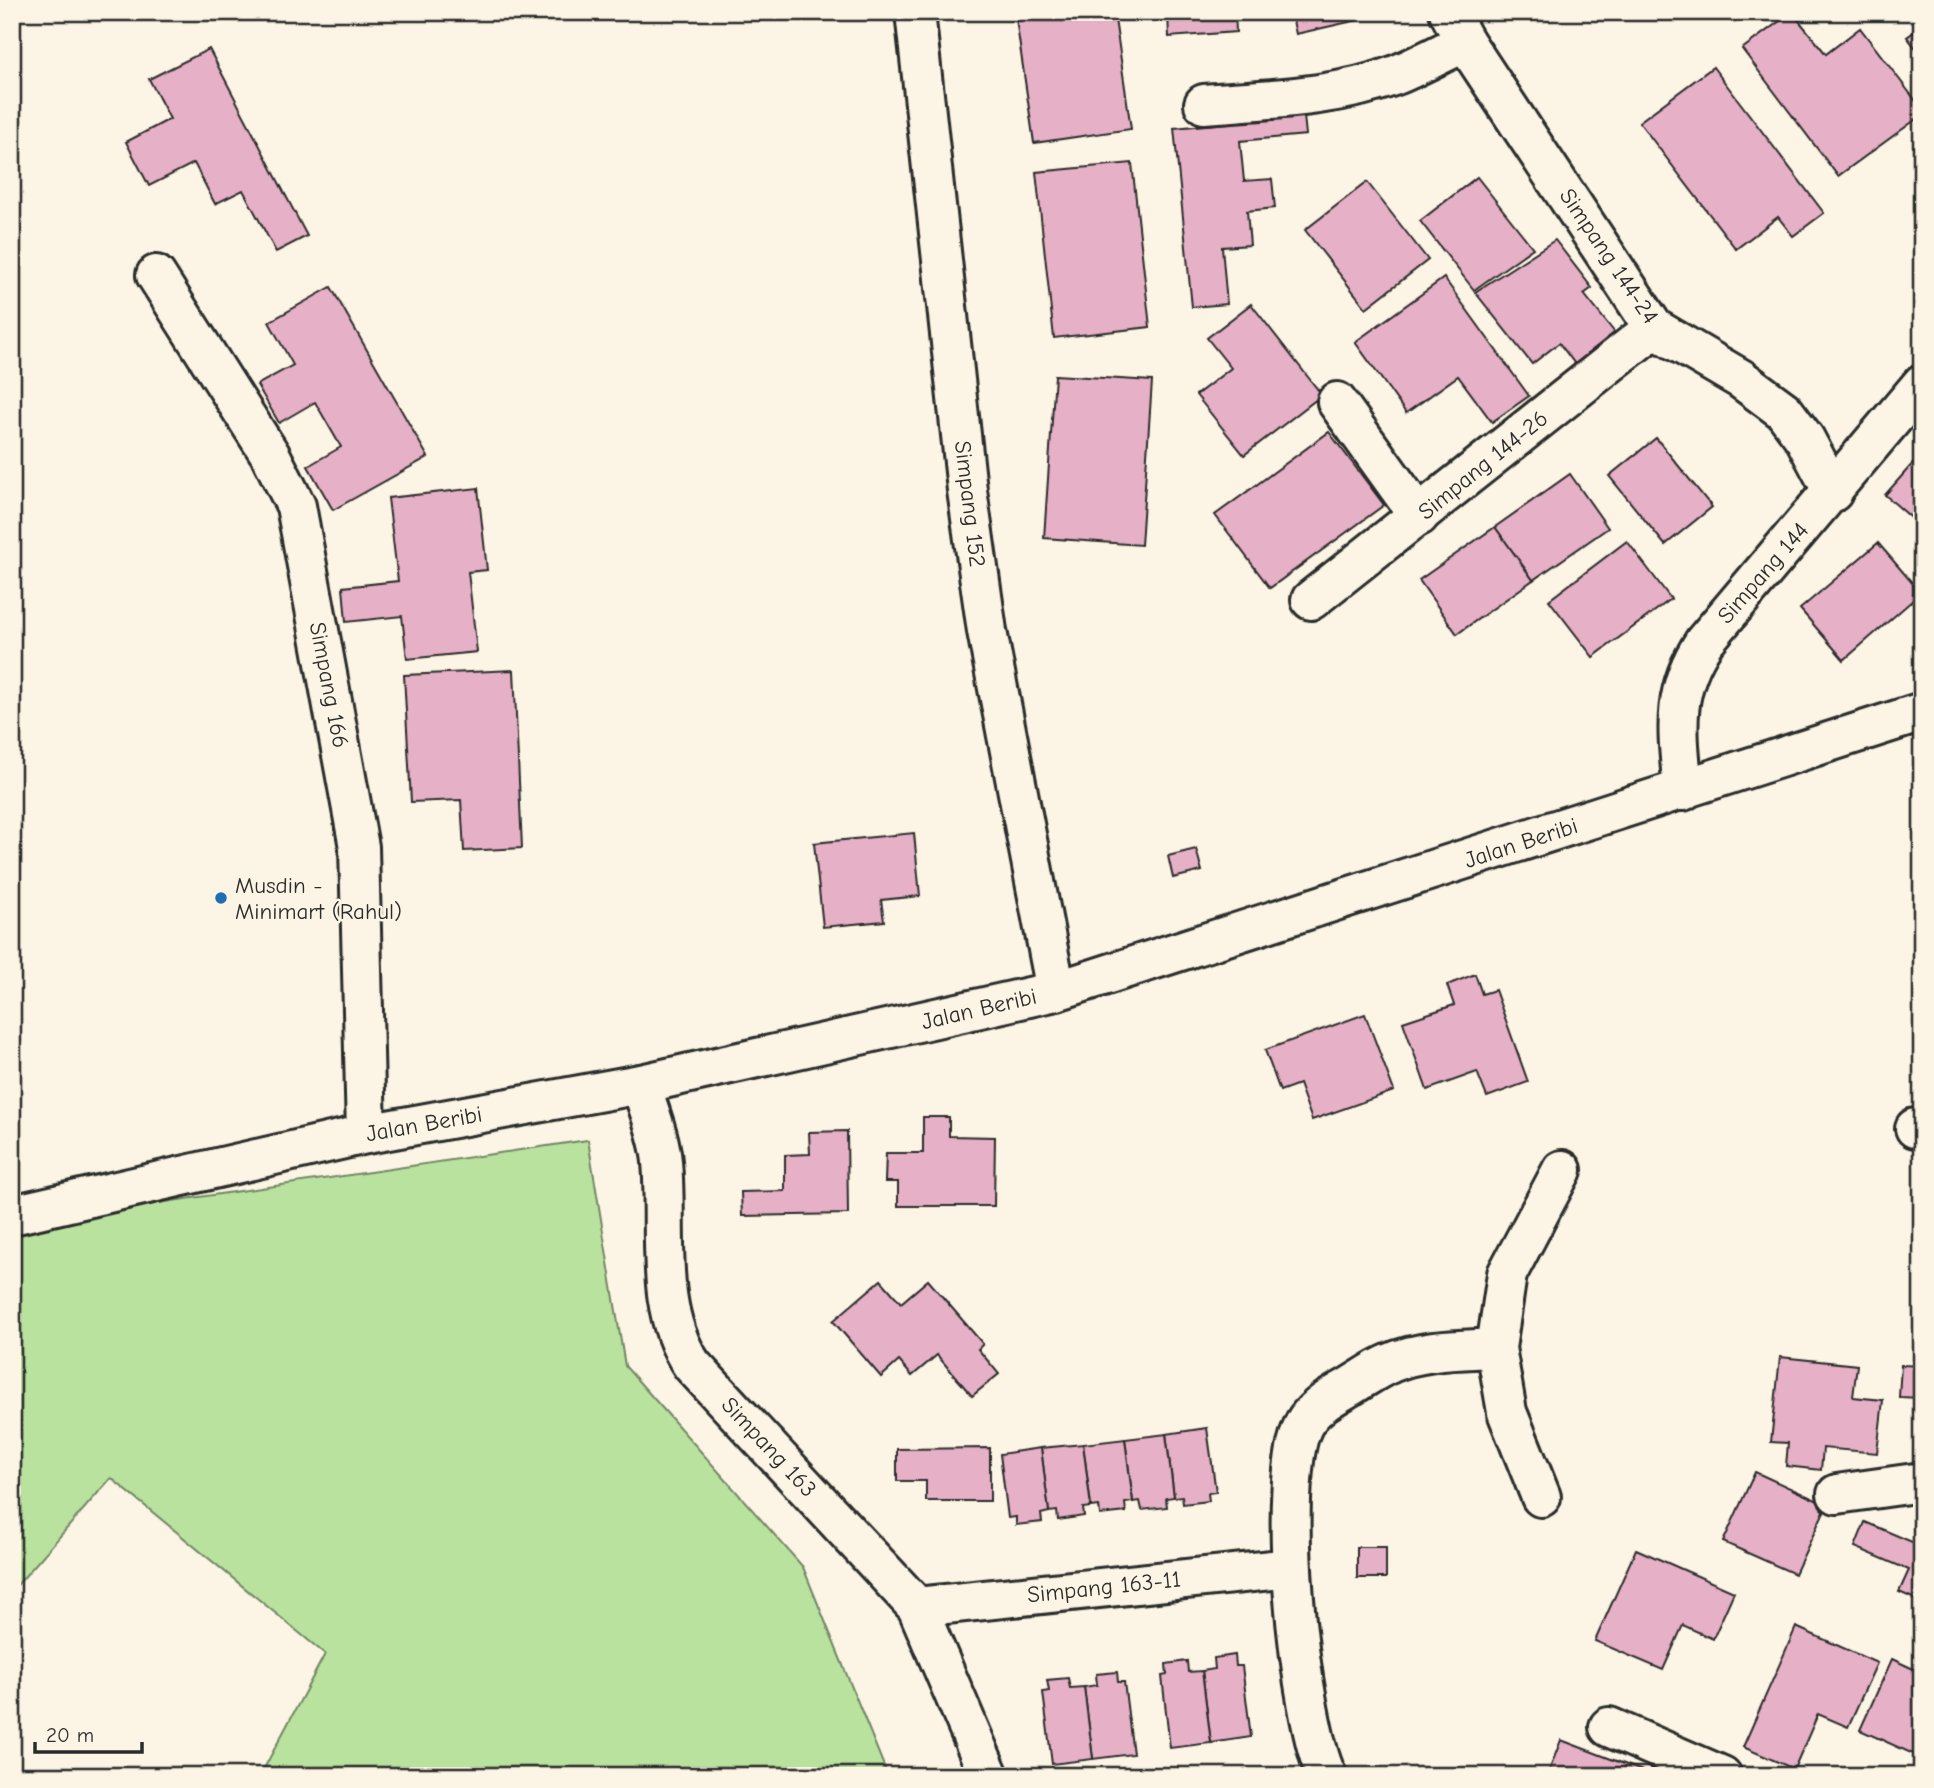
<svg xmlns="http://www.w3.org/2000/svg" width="1934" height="1788" font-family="'Comic Neue',sans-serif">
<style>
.green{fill:#b9e29f;stroke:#728665;stroke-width:2}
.building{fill:#e6b0c6;stroke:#2b2b2b;stroke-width:2}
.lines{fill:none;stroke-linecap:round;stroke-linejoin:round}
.minor-casing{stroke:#2b2b2b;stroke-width:44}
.major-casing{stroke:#2b2b2b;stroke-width:44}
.minor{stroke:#fcf5e5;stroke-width:38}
.major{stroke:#fcf5e5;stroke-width:38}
.poi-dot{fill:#1f6fb2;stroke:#fcf5e5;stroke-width:2.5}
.labels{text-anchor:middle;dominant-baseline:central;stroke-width:5;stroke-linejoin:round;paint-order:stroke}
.street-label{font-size:23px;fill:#2b2b2b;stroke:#fcf5e5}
.poi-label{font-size:23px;fill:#2b2b2b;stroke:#fcf5e5;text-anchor:start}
</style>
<rect width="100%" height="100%" fill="#fcf5e5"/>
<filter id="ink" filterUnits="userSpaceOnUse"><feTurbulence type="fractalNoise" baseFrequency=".0143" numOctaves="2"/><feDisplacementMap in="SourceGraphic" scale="14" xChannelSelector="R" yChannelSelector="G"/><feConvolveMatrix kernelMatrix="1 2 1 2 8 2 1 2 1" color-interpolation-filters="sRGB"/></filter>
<g filter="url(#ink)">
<path class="green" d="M588 1140 625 1366 803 1567 888 1776H260L325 1654 111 1478 12 1591V1237L97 1212Z"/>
<g class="building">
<path d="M1015 12H1114L1131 129 1034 143Z"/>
<path d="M1168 12H1235L1236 32 1169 37Z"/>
<path d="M1291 12H1356L1358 20 1296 34Z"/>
<path d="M1792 12 1826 54 1860 28 1922 109V115L1838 176 1742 49Z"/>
<path d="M1922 26V56L1907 37Z"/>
<path d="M209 49 307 236 276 252 243 190 215 204 194 163 149 186 126 142 170 119 149 79Z"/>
<path d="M1713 67 1824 213 1793 236 1778 217 1736 249 1639 122Z"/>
<path d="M1304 116 1306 135 1240 141 1244 181 1272 179 1275 208 1247 211 1250 245 1222 247 1227 304 1192 307 1174 128Z"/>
<path d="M1132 163 1150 327 1054 338 1036 172Z"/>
<path d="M1477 177 1533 248 1474 290 1420 221Z"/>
<path d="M1367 182 1428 260 1366 308 1305 230Z"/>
<path d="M1555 240 1592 288 1584 294 1615 333 1575 364 1559 343 1532 364 1475 292Z"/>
<path d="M1444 278 1529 396 1492 422 1458 376 1406 413 1355 342Z"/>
<path d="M331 287 428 457 333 510 308 466 341 447 315 402 279 423 257 385 293 365 269 322Z"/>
<path d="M1251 304 1322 395 1244 455 1196 395 1231 368 1207 338Z"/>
<path d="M1055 375 1152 381 1141 545 1044 538Z"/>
<path d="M1329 432 1384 505 1270 588 1215 515Z"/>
<path d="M1656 438 1712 507 1665 545 1609 476Z"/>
<path d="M1922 453V527L1885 495Z"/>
<path d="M1570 474 1608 528 1533 580 1495 527Z"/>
<path d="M478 488 487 570 468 572 477 652 407 659 402 616 346 622 343 587 398 581 388 498Z"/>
<path d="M1495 527 1533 580 1457 634 1419 580Z"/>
<path d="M1627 541 1671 599 1593 657 1549 600Z"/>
<path d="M1878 543 1921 593 1844 660 1800 609Z"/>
<path d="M514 670 522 848 464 851 461 800 411 802 404 675Z"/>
<path d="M914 833 920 896 881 900 884 921 823 927 814 843Z"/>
<path d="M1196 849 1202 871 1173 878 1168 856Z"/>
<path d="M1475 974 1482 994 1495 990 1528 1082 1487 1097 1477 1072 1427 1090 1403 1022 1454 1005 1447 985Z"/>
<path d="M1365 1014 1394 1091 1312 1120 1299 1084 1280 1091 1265 1050Z"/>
<path d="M923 1117H949V1136L995 1137 994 1206H898V1182H885L886 1153H923Z"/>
<path d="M847 1131 848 1214 742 1216 741 1192 785 1191V1155L810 1154 809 1132Z"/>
<path d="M881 1280 901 1303 928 1280 983 1344 978 1349 999 1374 972 1396 937 1355 912 1376 899 1361 881 1377 833 1321Z"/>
<path d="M1780 1357 1857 1365 1853 1397 1883 1400 1877 1453 1823 1448 1821 1470 1786 1466 1788 1443 1771 1442Z"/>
<path d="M1901 1365 1922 1366V1398L1899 1397Z"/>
<path d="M1207 1428 1216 1492 1208 1493 1209 1501 1183 1504 1182 1496 1174 1497 1166 1434Z"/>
<path d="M1166 1434 1174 1497 1166 1498 1167 1507 1142 1510 1140 1501 1133 1502 1125 1439Z"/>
<path d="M1125 1439 1133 1502 1125 1503 1126 1512 1100 1515 1099 1506 1091 1507 1083 1444Z"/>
<path d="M1083 1444 1091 1507 1083 1508 1084 1516 1058 1520 1057 1511 1049 1512 1041 1448Z"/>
<path d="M990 1448V1501H926V1481H897V1449Z"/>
<path d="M1041 1448 1049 1512 1041 1514 1042 1522 1016 1525V1517L1008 1518 1000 1454Z"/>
<path d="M1755 1472 1827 1505 1795 1574 1723 1542Z"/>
<path d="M1865 1522 1919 1545 1922 1539V1602L1899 1592 1909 1570 1855 1547Z"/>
<rect x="1357" y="1547" width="29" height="31"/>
<path d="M1636 1549 1734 1592 1713 1639 1683 1625 1663 1670 1595 1641Z"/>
<path d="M1796 1627 1877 1663 1848 1727 1818 1714 1794 1769 1743 1747Z"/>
<path d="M1235 1655 1236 1666H1242L1251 1737 1211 1743 1202 1671 1215 1669 1214 1658Z"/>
<path d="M1892 1659 1922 1673V1758L1860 1730Z"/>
<path d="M1187 1661 1188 1672 1202 1671 1211 1743 1170 1748 1162 1676 1167 1675 1166 1664Z"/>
<path d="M1117 1672 1118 1682H1124L1133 1754 1093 1759 1084 1687 1097 1685 1096 1674Z"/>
<path d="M1068 1678 1070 1688 1084 1687 1093 1759 1052 1764 1043 1692 1049 1691 1047 1680Z"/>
<path d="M1561 1740 1656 1776H1547Z"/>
</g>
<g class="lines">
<g class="minor-casing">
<g id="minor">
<path d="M915 12 967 490 987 631 1056 991"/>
<path d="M1449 12 1465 42 1654 328 1741 379 1784 411 1805 439 1833 492"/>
<path d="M1204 104C1267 99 1336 98 1396 75 1420 65 1442 53 1465 42"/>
<path d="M156 275 271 456 296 506 359 847 366 1134"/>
<path d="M1337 402 1419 516"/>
<path d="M1311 600 1654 328"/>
<path d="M1683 791C1678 734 1670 693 1704 642L1922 384"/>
<path d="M641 1084C648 1109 660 1136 662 1162 668 1228 653 1308 692 1365L917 1607 989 1776"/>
<path d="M1915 1128 1922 1127"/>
<path d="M1837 1494 1922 1482"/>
<path d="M1541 1497 1507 1412 1496 1348 1507 1274 1562 1170"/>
<path d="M917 1607 1291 1568"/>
<path d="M1609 1727 1722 1776"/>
<path d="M1327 1776C1300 1723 1272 1467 1307 1419 1318 1404 1334 1396 1349 1387 1363 1379 1376 1369 1391 1363 1422 1349 1463 1350 1496 1348"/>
</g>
</g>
<g class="major-casing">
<path id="major" d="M12 1215 366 1134 641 1084 1056 991 1922 712"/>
</g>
<use href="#minor" class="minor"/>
<use href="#major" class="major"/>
</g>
</g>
<circle class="poi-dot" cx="221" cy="898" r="7"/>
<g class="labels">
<g class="street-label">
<text transform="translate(1609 256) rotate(56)">Simpang 144-24</text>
<text transform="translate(1483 465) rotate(-39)">Simpang 144-26</text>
<text transform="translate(970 504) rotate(83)">Simpang 152</text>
<text transform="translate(1763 573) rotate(-49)">Simpang 144</text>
<text transform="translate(329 685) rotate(79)">Simpang 166</text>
<text transform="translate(1521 843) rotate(-18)">Jalan Beribi</text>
<text transform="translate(979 1009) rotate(-13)">Jalan Beribi</text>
<text transform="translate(424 1124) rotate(-10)">Jalan Beribi</text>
<text transform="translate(769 1447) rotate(47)">Simpang 163</text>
<text transform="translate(1104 1587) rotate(-6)">Simpang 163-11</text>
</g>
<g class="poi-label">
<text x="235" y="885">Musdin -<tspan x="235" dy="26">Minimart (Rahul)</tspan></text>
</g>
</g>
<rect width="1934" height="1788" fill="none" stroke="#fcf5e5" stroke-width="42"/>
<rect x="21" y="21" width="1892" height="1746" fill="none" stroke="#2b2b2b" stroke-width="2.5" filter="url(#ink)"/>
<path d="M35 1742v10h107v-10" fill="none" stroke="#2b2b2b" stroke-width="3.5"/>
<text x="46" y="1742" font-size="21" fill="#2b2b2b" stroke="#fcf5e5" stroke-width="5" paint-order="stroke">20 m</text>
</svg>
